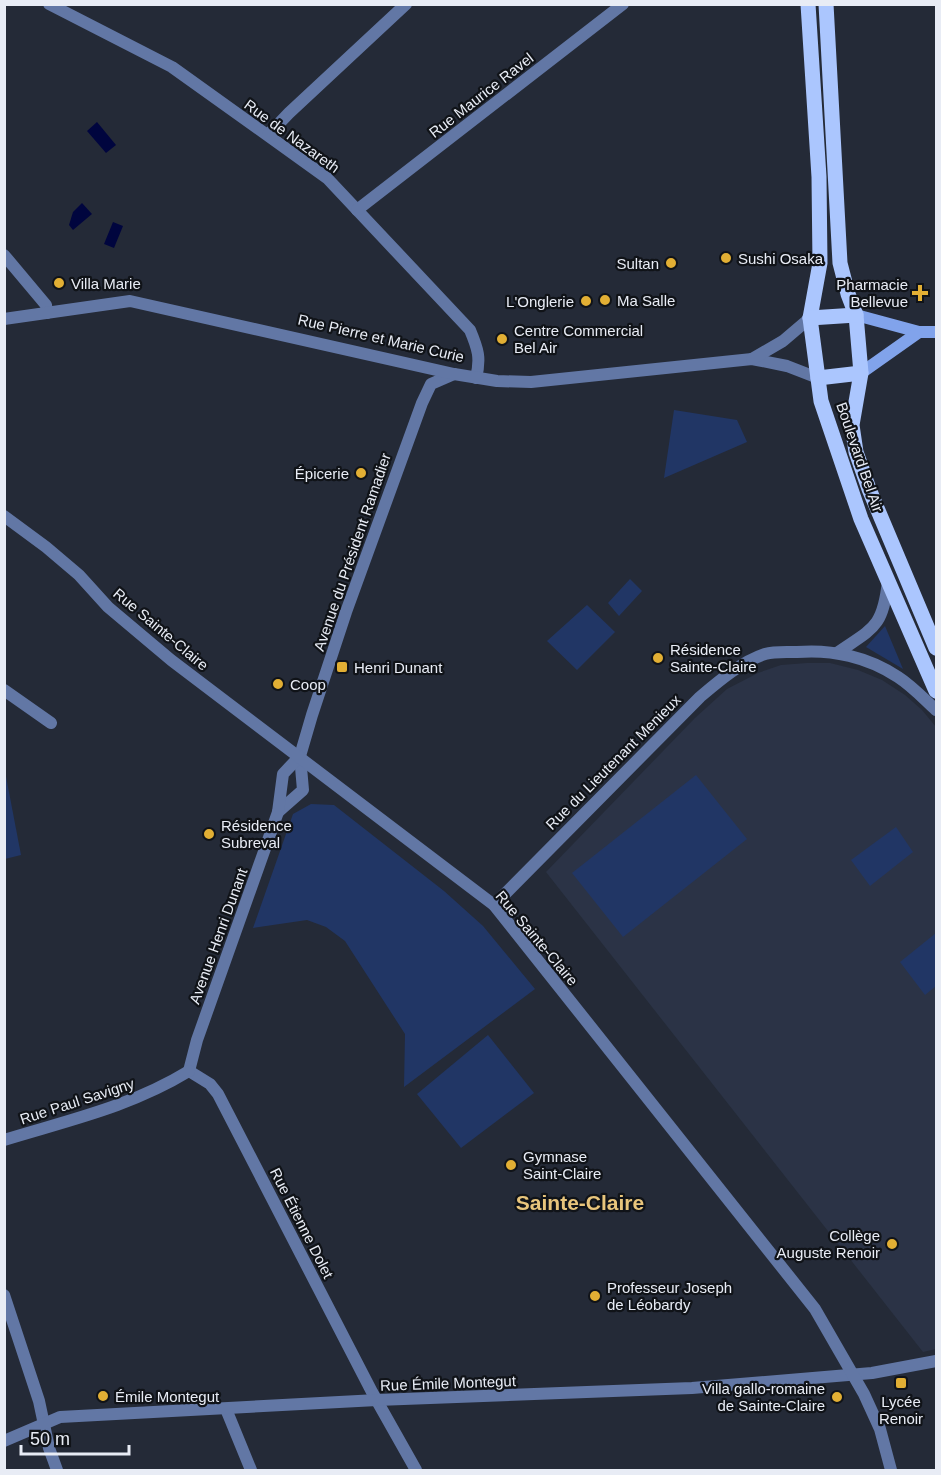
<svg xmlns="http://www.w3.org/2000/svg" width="941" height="1475" font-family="Helvetica,sans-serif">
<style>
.built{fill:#2b3346}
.green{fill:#213665}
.water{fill:#00053e}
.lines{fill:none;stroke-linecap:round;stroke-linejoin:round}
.minor{stroke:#6277a5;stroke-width:12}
.tertiary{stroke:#6277a5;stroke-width:12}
.secondary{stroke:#81a3eb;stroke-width:12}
.primary{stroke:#abc6fe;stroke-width:15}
.poi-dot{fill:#e2af34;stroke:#101318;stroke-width:2}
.labels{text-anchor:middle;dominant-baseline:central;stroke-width:4.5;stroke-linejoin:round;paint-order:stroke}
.street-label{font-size:15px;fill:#e8ecf5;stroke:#101318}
.poi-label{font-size:15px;fill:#e8ecf5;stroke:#101318;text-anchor:start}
.district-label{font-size:21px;font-weight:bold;fill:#e8c57c;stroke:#101318}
</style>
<rect width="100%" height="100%" fill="#242a37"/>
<path class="built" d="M807 663H830L858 670 882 680 905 695 922 710 936 727V1349L923 1352 546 872 695 718 727 689 758 673 781 665Z"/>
<g class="green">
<path d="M674 410 737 420 747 442 664 478Z"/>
<path d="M630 579 642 591 619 616 608 603Z"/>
<path d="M587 605 615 632 577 670 547 641Z"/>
<path d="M885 626 903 669 866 647Z"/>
<path d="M4 766 21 855 5 859H4Z"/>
<path d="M696 775 747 839 623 937 572 873Z"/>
<path d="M311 804 334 805 444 891 483 926 535 989 404 1087 405 1034 345 941 326 927 307 920 253 928 293 814Z"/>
<path d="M896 827 913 852 870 886 851 860Z"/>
<path d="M936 933V986L925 995 900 962Z"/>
<path d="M488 1035 534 1093 461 1148 417 1094Z"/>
</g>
<g class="water">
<path d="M97 122 116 145 106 153 87 131Z"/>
<path d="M82 203 92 214 73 230 69 225 73 212Z"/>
<path d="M113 222 123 226 114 248 104 244Z"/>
</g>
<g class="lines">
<g class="minor">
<path d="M49 4 172 67 327 178 470 330C478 349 481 358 476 378"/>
<path d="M268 135 289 113 406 4"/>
<path d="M357 210 623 4"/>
<path d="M4 255 46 305 47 313"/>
<path d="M837 653C873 628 883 628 888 581"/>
<path d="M4 690 51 723"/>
<path d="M278 812 303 790 300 756 312 715 346 612 422 403 431 384 454 374"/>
<path d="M494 905 700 697C719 681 741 662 765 654 775 651 787 652 797 652 832 649 868 657 898 677 912 686 924 699 936 710"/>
<path d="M189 1071 210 1084 218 1094 372 1392 416 1470"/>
<path d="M189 1071 197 1040 278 812 283 774 300 756"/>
<path d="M4 1140C69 1120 130 1107 189 1071"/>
<path d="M4 1295 39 1401 49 1448 57 1470"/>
<path d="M226 1409 251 1470"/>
<path d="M4 1441 60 1417 377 1400 692 1388 872 1373 936 1361"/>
</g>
<g class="tertiary">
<path d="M4 319 130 301 454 374 497 381 531 382 752 359 787 366 818 378"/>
<path d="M752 359 783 341 810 318"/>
<path d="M4 516 46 547 79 575 108 607 171 660 494 905 815 1309 864 1394 880 1429 891 1470"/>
</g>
<g class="secondary">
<path d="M856 315 919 332H936"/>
<path d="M861 373 919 332"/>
</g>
<g class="primary">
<path d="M808 4 819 177 820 263 810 318 821 401 861 519 936 691"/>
<path d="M826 4 840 263 848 294 856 315 861 373 852 425 856 452 869 489 936 648"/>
<path d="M810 318 856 315"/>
<path d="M818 378 861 373"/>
</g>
</g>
<g class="poi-dot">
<circle cx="726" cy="258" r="6"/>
<circle cx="671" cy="263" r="6"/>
<circle cx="59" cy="283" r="6"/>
<path d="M917 284h6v6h6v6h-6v6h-6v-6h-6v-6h6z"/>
<circle cx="605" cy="300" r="6"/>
<circle cx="586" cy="301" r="6"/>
<circle cx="502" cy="339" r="6"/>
<circle cx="361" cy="473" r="6"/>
<circle cx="658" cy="658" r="6"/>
<rect x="336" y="661" width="12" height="12" rx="3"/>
<circle cx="278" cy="684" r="6"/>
<circle cx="209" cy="834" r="6"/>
<circle cx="511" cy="1165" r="6"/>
<circle cx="892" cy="1244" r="6"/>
<circle cx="595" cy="1296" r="6"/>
<rect x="895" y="1377" width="12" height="12" rx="3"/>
<circle cx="103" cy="1396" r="6"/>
<circle cx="837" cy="1397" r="6"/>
</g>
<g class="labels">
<g class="street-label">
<text transform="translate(481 95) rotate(-38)">Rue Maurice Ravel</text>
<text transform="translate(292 136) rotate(36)">Rue de Nazareth</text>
<text transform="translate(381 338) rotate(13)">Rue Pierre et Marie Curie</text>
<text transform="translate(860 457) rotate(71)">Boulevard Bel Air</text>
<text transform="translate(352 552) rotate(-71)">Avenue du Président Ramadier</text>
<text transform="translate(161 629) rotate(40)">Rue Sainte-Claire</text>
<text transform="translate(613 762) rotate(-45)">Rue du Lieutenant Menieux</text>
<text transform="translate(218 936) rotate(-70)">Avenue Henri Dunant</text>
<text transform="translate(537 938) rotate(50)">Rue Sainte-Claire</text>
<text transform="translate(77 1101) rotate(-18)">Rue Paul Savigny</text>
<text transform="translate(302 1223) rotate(63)">Rue Étienne Dolet</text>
<text transform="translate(448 1383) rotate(-2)">Rue Émile Montegut</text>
</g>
<g class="poi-label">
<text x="738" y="258">Sushi Osaka</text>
<text x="659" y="263" text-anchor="end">Sultan</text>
<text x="71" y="283">Villa Marie</text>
<text x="908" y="284" text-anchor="end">Pharmacie<tspan x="908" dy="17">Bellevue</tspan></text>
<text x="617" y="300">Ma Salle</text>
<text x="574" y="301" text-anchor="end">L'Onglerie</text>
<text x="514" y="330">Centre Commercial<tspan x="514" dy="17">Bel Air</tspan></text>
<text x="349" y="473" text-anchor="end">Épicerie</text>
<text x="670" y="649">Résidence<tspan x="670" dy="17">Sainte-Claire</tspan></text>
<text x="354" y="667">Henri Dunant</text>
<text x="290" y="684">Coop</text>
<text x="221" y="825">Résidence<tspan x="221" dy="17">Subreval</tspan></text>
<text x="523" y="1156">Gymnase<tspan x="523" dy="17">Saint-Claire</tspan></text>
<text x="880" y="1235" text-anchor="end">Collège<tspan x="880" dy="17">Auguste Renoir</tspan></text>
<text x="607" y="1287">Professeur Joseph<tspan x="607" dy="17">de Léobardy</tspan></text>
<text x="825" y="1388" text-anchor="end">Villa gallo-romaine<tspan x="825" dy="17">de Sainte-Claire</tspan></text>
<text x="115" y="1396">Émile Montegut</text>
<text x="901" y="1401" text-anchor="middle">Lycée<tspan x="901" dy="17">Renoir</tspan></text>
</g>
<g class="district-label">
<text x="580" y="1202">Sainte-Claire</text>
</g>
</g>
<rect width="941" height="1475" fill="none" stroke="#e8ecf5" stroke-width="12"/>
<path d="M21 1445v9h108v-9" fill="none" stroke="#e8ecf5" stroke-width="3"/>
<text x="30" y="1445" font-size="18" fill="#e8ecf5" stroke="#101318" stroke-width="4.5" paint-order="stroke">50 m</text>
</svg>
